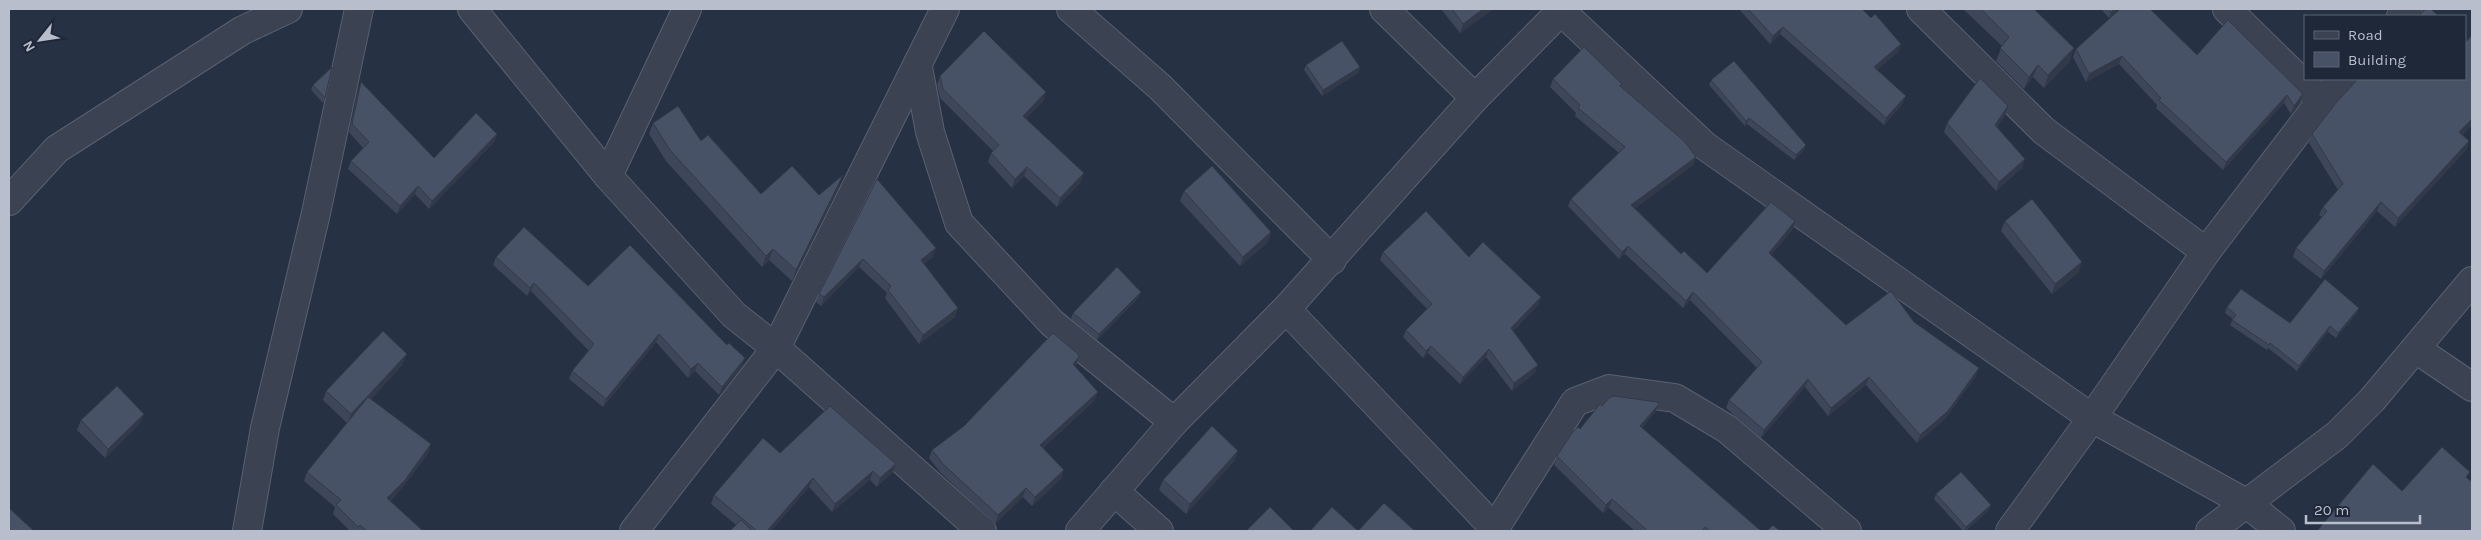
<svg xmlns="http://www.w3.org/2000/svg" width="2481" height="540" font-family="Karla,sans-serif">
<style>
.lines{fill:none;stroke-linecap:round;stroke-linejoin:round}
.minor-casing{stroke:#596170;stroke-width:30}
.minor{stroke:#3b4353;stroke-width:28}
.wall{fill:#3e4759}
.shaded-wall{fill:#323948}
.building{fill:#485267;stroke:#323948}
</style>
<rect width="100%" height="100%" fill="#263143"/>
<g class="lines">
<g class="minor-casing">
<g id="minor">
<path d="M472 9 608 176 734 315 776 348 982 531"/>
<path d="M1071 9 1160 87 1332 260"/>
<path d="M1384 9 1475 98"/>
<path d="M1921 9 2044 131 2206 252"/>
<path d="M2227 9 2321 101"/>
<path d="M1561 11 1705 146 2092 418 2246 503 2281 531"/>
<path d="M2401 16 2408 9"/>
<path d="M918 67 930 132 959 223 1052 323 1174 422"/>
<path d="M608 176 687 9"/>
<path d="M9 201 57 149 243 30 288 9"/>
<path d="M1286 309 1497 531"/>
<path d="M2416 349 2472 387"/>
<path d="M1114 491 1159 531"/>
<path d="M247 531 265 428 316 213 359 9"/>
<path d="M634 531 776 348 945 9"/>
<path d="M1080 531 1174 422 1286 309 1475 98 1563 9"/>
<path d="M1493 531 1575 402 1609 389 1675 398 1727 429 1847 531"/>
<path d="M2010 531 2092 418 2206 252 2321 101 2342 79"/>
<path d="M2210 531 2337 435 2372 400 2472 281"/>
</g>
</g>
<use href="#minor" class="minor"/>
</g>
<g class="wall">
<path d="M1441 9H1493L1460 33Z"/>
<path d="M1739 9H1862L1871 18 1901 44 1898 52 1877 70 1903 103 1884 125 1780 34 1770 44Z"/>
<path d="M1963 9H2034L2070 61 2044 88 2033 77 2024 89 1996 61 2002 46Z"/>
<path d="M2101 9H2118L2109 18Z"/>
<path d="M2228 20 2300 103 2291 114 2284 103 2223 170 2156 108 2157 105 2119 64 2086 82 2073 57 2076 49 2197 55Z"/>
<path d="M2472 35V125L2462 135 2469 141 2466 150 2395 227 2377 211 2321 279 2293 257 2296 248 2322 217 2319 215 2323 207 2338 190 2309 143 2312 134 2465 79Z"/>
<path d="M1306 65 1360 67 1358 73 1322 96 1304 70Z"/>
<path d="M940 76 1046 92 1043 101 1026 118 1081 182 1057 207 1024 176 1012 188 988 162 991 153 993 151 940 98 937 85Z"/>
<path d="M1553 79 1621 87 1696 157 1693 165 1635 208 1681 254 1707 273 1793 229 1771 255 1846 325 1914 322 1976 376 1945 419 1917 443 1866 385 1828 416 1805 387 1761 438 1726 408 1729 400 1757 368 1690 300 1683 308 1625 254 1619 259 1568 206 1571 199 1619 153 1575 116 1576 113 1550 87Z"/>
<path d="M1711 80 1806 145 1804 150 1794 160 1747 124 1745 126 1709 85Z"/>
<path d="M361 82 434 158 497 134 494 142 429 209 415 194 397 214 348 169 351 161 363 148 349 132 358 91Z"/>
<path d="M313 85 325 98 323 103 311 90Z"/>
<path d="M2008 106 2005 115 1997 127 2022 168 1996 191 1944 132 1947 123Z"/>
<path d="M653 123 701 141 761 194 819 195 839 186 792 281 769 260 762 267 666 161 649 134Z"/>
<path d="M877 179 933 257 924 264 955 317 919 344 885 298 887 293 859 267 821 306 816 302 819 294Z"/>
<path d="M1184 191 1271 232 1268 242 1240 266 1180 201Z"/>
<path d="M2005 221 2079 272 2052 294 2001 231Z"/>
<path d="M1383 252 1469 257 1541 297 1538 305 1513 331 1535 373 1512 391 1486 357 1460 384 1428 353 1423 358 1403 337 1406 330 1427 309 1380 260Z"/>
<path d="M496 257 588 286 727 345 745 358 742 366 719 395 695 371 688 378 656 342 603 407 569 379 572 371 589 351 531 291 527 296 493 265Z"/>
<path d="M1141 292 1139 297 1097 340 1071 319 1073 313Z"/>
<path d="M2227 307 2290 323 2359 308 2357 313 2336 338 2328 332 2297 371 2268 348 2267 350 2230 325 2233 319 2225 313Z"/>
<path d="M403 364 371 399 428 454 401 489 390 501 423 531H350L333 514 335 507 304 481 307 472 347 423 323 400 326 391Z"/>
<path d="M1076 366 1075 367 1095 400 1043 448 1061 479 1032 506 1023 497 995 524 940 472 929 458 932 450Z"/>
<path d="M1659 404 1655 412 1642 428 1761 531H1635L1609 508 1603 513 1554 465 1557 456 1580 429Z"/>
<path d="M144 414 140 423 105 458 77 430 81 420Z"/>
<path d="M780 453 893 472 877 487 870 480 832 512 809 487 771 531H730L736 525 711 504 714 495Z"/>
<path d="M1235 460 1186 514 1159 490 1163 480Z"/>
<path d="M1936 494 1989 510 1965 531H1963L1934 499Z"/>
</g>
<g class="shaded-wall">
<path d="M1483 9H1493L1460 33 1463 24Z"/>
<path d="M2115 9H2118L2109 18 2111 12Z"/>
<path d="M1783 27 1780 34 1770 44 1773 36Z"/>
<path d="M1901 44 1898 52 1871 75 1874 67Z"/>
<path d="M2074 48 2070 61 2044 88 2048 75Z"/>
<path d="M2122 56 2119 64 2086 82 2089 74Z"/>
<path d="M2038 65 2033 77 2024 89 2029 77Z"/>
<path d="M1360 67 1358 73 1322 96 1323 90Z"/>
<path d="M1046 92 1043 101 1020 124 1023 116Z"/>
<path d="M2303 94 2300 103 2291 114 2294 106Z"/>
<path d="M2287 95 2284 103 2223 170 2226 162Z"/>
<path d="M1906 96 1903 103 1884 125 1886 118Z"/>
<path d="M2008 106 2005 115 1992 133 1995 125Z"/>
<path d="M1749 118 1747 124 1745 126 1746 121Z"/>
<path d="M2472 119V125L2456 140 2459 132Z"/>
<path d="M497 134 494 142 429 209 432 201Z"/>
<path d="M2469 141 2466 150 2395 227 2398 218Z"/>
<path d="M1806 145 1804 150 1794 160 1796 155Z"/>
<path d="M1696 157 1693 165 1629 213 1631 205Z"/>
<path d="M2025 159 2022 168 1996 191 1999 182Z"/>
<path d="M1027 167 1024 176 1012 188 1015 179Z"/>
<path d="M1084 173 1081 182 1057 207 1060 198Z"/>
<path d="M843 175 839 186 792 281 796 270Z"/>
<path d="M418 186 415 194 397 214 400 206Z"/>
<path d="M2381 202 2377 211 2321 279 2324 271Z"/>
<path d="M1795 221 1793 229 1766 261 1769 253Z"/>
<path d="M1271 232 1268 242 1240 266 1243 257Z"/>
<path d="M1628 246 1625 254 1619 259 1622 252Z"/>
<path d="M936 248 933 257 918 268 921 260Z"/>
<path d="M773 249 769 260 762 267 766 256Z"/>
<path d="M863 259 859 267 821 306 824 297Z"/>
<path d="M2082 262 2079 272 2052 294 2055 284Z"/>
<path d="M534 283 531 291 527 296 530 288Z"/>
<path d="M1141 292 1139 297 1097 340 1099 334Z"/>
<path d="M1693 292 1690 300 1683 308 1686 301Z"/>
<path d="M1541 297 1538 305 1508 335 1511 328Z"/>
<path d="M958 308 955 317 919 344 923 335Z"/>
<path d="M2359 308 2357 313 2336 338 2338 333Z"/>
<path d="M2330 326 2328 332 2297 371 2299 366Z"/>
<path d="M659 334 656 342 603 407 606 399Z"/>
<path d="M1431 346 1428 353 1423 358 1426 351Z"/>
<path d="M1489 349 1486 357 1460 384 1463 377Z"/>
<path d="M407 354 403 364 347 424 351 414Z"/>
<path d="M1079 357 1076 366 1069 373 1073 364Z"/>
<path d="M745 358 742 366 719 395 722 387Z"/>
<path d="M698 363 695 371 688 378 691 369Z"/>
<path d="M1538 365 1535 373 1512 391 1514 383Z"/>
<path d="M1979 368 1976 376 1945 419 1917 443 1920 435Z"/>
<path d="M1869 377 1866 385 1828 416 1831 408Z"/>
<path d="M1808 379 1805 387 1761 438 1764 430Z"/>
<path d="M1098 392 1095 400 1037 453 1040 445Z"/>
<path d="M1659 404 1655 412 1637 435 1640 426Z"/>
<path d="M144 414 140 423 105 458 108 449Z"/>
<path d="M431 444 428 454 401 489 383 507 387 498Z"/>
<path d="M1238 451 1235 460 1186 514 1190 504Z"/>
<path d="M896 464 893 472 877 487 880 478Z"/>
<path d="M1064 470 1061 479 1032 506 1035 497Z"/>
<path d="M873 471 870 480 832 512 835 504Z"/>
<path d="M813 478 809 487 771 531H767Z"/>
<path d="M1026 488 1023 497 995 524 998 515Z"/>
<path d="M1612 499 1609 508 1603 513 1606 505Z"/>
<path d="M1991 505 1989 510 1964 531 1966 527Z"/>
</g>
<g class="building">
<path d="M1452 9H1483L1463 24Z"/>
<path d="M1748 9H1862L1871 18 1875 14 1901 44 1874 67 1906 96 1886 118 1783 27 1773 36Z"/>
<path d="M1981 9H2034L2074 48 2048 75 2038 65 2029 77 2000 48 2009 37Z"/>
<path d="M2108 9H2115L2111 12Z"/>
<path d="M2120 9H2150L2197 55 2228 20 2303 94 2294 106 2287 95 2226 162 2159 100 2161 98 2122 56 2089 74 2076 49Z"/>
<path d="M2426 9H2431L2438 16H2418Z"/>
<path d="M984 31 1046 92 1023 116 1084 173 1060 198 1027 167 1015 179 991 153 999 145 943 89 940 76Z"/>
<path d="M2472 35V119L2459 132 2469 141 2398 218 2381 202 2324 271 2296 248 2327 211 2323 207 2343 184 2312 134 2336 103 2356 81 2357 79H2465V43Z"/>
<path d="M1342 41 1360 67 1323 90 1306 65Z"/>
<path d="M1584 47 1622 84 1620 86 1684 141 1696 157 1631 205 1681 254 1684 251 1707 273 1771 202 1795 221 1769 253 1846 325 1891 291 1914 322 1979 368 1948 411 1920 435 1869 377 1831 408 1808 379 1764 430 1729 400 1762 362 1693 292 1686 301 1628 246 1622 252 1571 199 1625 147 1578 108 1580 105 1553 79Z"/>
<path d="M1734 61 1806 145 1796 155 1749 118 1746 121 1711 80Z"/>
<path d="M332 67 325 98 313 85Z"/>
<path d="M1980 78 2008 106 1995 125 2025 159 1999 182 1947 123Z"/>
<path d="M361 82 434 158 476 113 497 134 432 201 418 186 400 206 351 161 369 142 352 124Z"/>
<path d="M678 106 701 141 708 135 761 194 792 166 819 195 843 175 796 270 773 249 766 256 670 150 653 123Z"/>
<path d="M1212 166 1271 232 1243 257 1184 191Z"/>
<path d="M877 179 936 248 921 260 958 308 923 335 888 290 891 286 863 259 824 297 819 294Z"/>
<path d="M2032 199 2082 262 2055 284 2005 221Z"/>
<path d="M1426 211 1469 257 1483 242 1541 297 1511 328 1538 365 1514 383 1489 349 1463 377 1431 346 1426 351 1406 330 1432 304 1383 252Z"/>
<path d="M524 227 588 286 630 245 727 345 729 343 745 358 722 387 698 363 691 369 659 334 606 399 572 371 594 344 534 283 530 288 496 257Z"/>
<path d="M1117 267 1141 292 1099 334 1073 313Z"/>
<path d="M2325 279 2359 308 2338 333 2330 326 2299 366 2270 343 2269 345 2232 320 2236 315 2227 307 2241 289 2290 323Z"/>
<path d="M383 331 407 354 351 414 326 391Z"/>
<path d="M1053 333 1078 354 1079 357 1073 364 1098 392 1040 445 1064 470 1035 497 1026 488 998 515 943 464 932 450 964 426Z"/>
<path d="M117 386 144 414 108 449 81 420Z"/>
<path d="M1614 396 1657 402 1659 404 1640 426 1761 531H1710L1705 527 1702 531H1648L1612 499 1606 505 1557 456 1572 433 1578 427 1580 429 1600 404 1602 406 1609 398Z"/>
<path d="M368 397 431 444 405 480 387 498 423 531H367L360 525 358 527 336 505 341 500 307 472Z"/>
<path d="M830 406 896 464 880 478 873 471 835 504 813 478 767 531H757L714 495 763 438 780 453Z"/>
<path d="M1212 426 1238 451 1190 504 1163 480Z"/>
<path d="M2442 447 2470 472 2466 477 2472 482V531H2317L2373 464 2402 491Z"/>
<path d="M1961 472 1991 505 1966 527 1936 494Z"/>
<path d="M1384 503 1415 531H1358Z"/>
<path d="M1270 507 1294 531H1246Z"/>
<path d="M1332 507 1358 531H1310Z"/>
<path d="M9 508 34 531H9Z"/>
<path d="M741 520 752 531H730Z"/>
<path d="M1773 525 1780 531H1767Z"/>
</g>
<rect width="2481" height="540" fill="none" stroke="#b8becc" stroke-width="20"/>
<rect x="2304" y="15" width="162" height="65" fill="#1f2838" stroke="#5c6473"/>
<rect x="2314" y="31" width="25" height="8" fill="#3b4353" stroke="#5c6473"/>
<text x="2348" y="40" font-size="15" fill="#b8becc">Road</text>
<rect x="2314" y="52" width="25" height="15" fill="#485267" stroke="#5c6473"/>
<text x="2348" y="65" font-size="15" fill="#b8becc">Building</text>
<g transform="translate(40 40) rotate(240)" stroke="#1f2838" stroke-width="4" paint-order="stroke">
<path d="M0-4L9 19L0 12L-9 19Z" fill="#b8becc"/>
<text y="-8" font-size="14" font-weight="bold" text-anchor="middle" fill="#b8becc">N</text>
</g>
<path d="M2306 515v8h114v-8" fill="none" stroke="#b8becc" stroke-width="2.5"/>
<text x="2314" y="515" font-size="15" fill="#b8becc" stroke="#1f2838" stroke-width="4" paint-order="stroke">20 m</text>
</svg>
